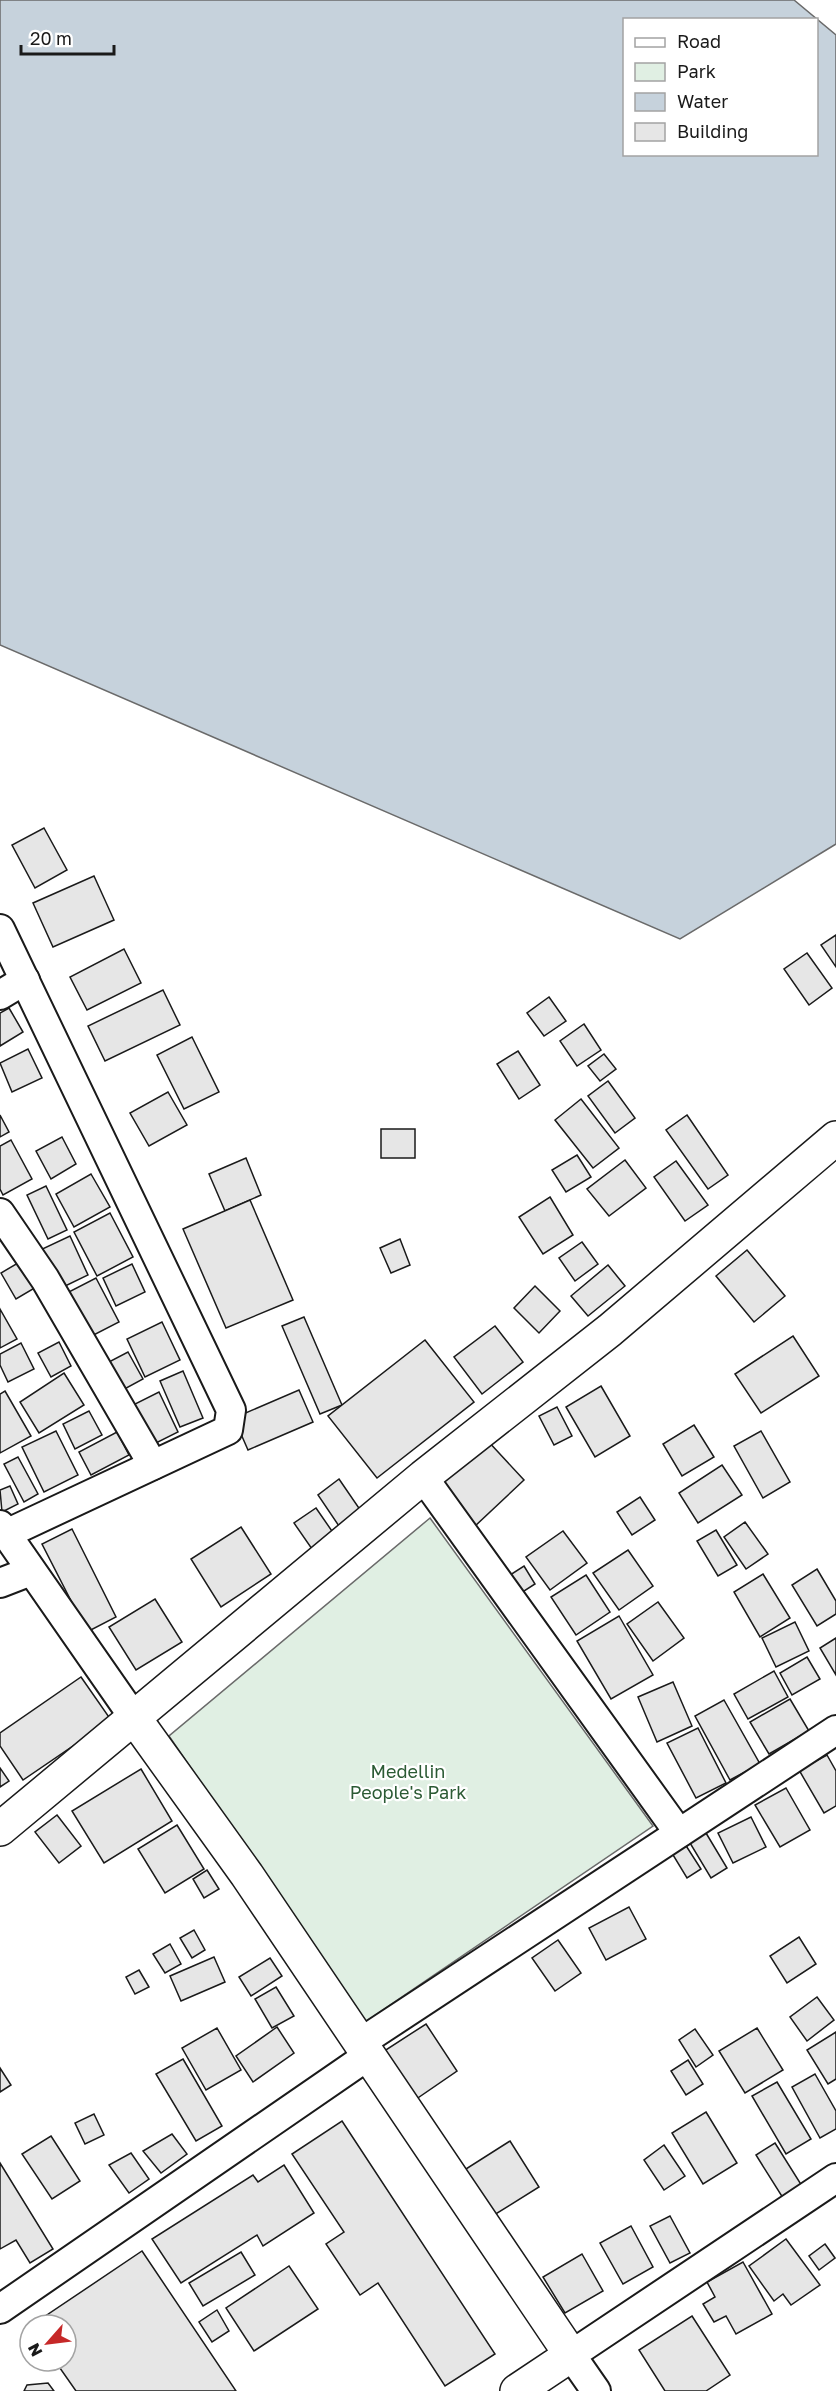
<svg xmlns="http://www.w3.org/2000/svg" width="836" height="2391" font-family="'Golos Text',sans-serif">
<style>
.green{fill:#e0efe3;stroke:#6a6a6a;stroke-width:1.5}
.water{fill:#c6d2dc;stroke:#6a6a6a;stroke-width:1.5;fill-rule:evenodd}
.building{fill:#e6e6e6;stroke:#1a1a1a;stroke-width:1.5}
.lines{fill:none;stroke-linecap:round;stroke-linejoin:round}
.minor-casing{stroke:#1a1a1a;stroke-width:32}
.tertiary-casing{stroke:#1a1a1a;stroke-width:36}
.secondary-casing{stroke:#1a1a1a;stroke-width:36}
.minor{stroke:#fff;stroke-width:28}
.tertiary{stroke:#fff;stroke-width:33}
.secondary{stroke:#fff;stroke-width:33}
.labels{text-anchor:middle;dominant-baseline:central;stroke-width:4.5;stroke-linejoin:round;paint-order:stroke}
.park-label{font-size:18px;fill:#2b5a34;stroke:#fff}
</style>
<rect width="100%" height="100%" fill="#fff"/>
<path class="green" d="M430 1518 653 1826 365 2022 169 1736Z"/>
<path class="water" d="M0 0H794L836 35V844L680 939 0 645ZM624 20H816V154H624Z"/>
<g class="building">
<path d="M44 828 67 870 35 888 12 845Z"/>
<path d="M94 876 114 920 53 947 33 903Z"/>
<path d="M836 935V967L821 945Z"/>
<path d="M124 949 141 983 87 1010 70 977Z"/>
<path d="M807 953 832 988 809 1005 784 969Z"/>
<path d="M163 990 180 1025 105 1061 88 1026Z"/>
<path d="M549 997 566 1021 544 1036 527 1013Z"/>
<path d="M9 1008 23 1032 0 1046V1013Z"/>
<path d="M584 1024 601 1050 577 1066 560 1041Z"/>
<path d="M192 1037 219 1092 184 1109 157 1055Z"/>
<path d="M28 1049 42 1078 12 1092 0 1063Z"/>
<path d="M518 1051 540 1085 519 1099 497 1064Z"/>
<path d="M604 1054 616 1069 600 1081 588 1066Z"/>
<path d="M608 1081 635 1118 615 1133 588 1096Z"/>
<path d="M168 1092 187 1125 149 1146 130 1113Z"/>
<path d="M581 1099 619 1148 593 1168 555 1120Z"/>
<path d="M0 1115 9 1132 0 1137Z"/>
<path d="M687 1115 728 1175 708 1189 666 1130Z"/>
<rect x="381" y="1129" width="34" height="29"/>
<path d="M62 1137 76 1164 51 1179 36 1151Z"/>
<path d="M11 1140 32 1179 3 1195 0 1189V1146Z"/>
<path d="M577 1155 591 1177 566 1192 552 1170Z"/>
<path d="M246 1158 261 1195 225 1211 209 1174Z"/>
<path d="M625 1160 646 1188 609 1216 587 1189Z"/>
<path d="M676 1161 708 1205 685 1221 654 1177Z"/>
<path d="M91 1174 110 1207 74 1227 56 1194Z"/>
<path d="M46 1186 67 1230 48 1239 27 1195Z"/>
<path d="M550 1197 573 1235 543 1254 519 1217Z"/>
<path d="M250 1200 293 1300 226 1328 183 1229Z"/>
<path d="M110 1213 133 1257 97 1276 74 1232Z"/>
<path d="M70 1236 88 1275 57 1290 38 1251Z"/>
<path d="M400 1239 410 1265 391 1273 380 1248Z"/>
<path d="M582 1242 598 1264 575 1281 559 1258Z"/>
<path d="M747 1250 785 1296 754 1322 716 1276Z"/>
<path d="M23 1260 38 1286 16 1299 1 1273Z"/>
<path d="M132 1264 145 1292 116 1306 103 1278Z"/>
<path d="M608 1265 625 1286 588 1316 571 1296Z"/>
<path d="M96 1278 119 1322 82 1341 59 1297Z"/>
<path d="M535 1286 560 1311 539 1333 514 1308Z"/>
<path d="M0 1309 17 1339 0 1348Z"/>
<path d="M304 1317 342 1405 320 1414 282 1326Z"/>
<path d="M162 1322 180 1360 145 1377 127 1339Z"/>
<path d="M495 1326 523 1362 482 1394 454 1357Z"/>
<path d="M793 1336 819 1376 761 1413 735 1374Z"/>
<path d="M425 1340 474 1402 377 1478 328 1416Z"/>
<path d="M59 1342 71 1366 51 1377 38 1353Z"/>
<path d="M21 1343 34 1369 8 1382 0 1365V1354Z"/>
<path d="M128 1352 143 1379 119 1392 105 1364Z"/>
<path d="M183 1371 203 1418 180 1427 160 1381Z"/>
<path d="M64 1373 84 1405 39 1433 20 1402Z"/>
<path d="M601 1386 630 1436 595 1457 566 1407Z"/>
<path d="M299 1390 313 1422 248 1450 234 1418Z"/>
<path d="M5 1391 31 1436 0 1453V1394Z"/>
<path d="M159 1392 178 1432 148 1447 129 1407Z"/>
<path d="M557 1407 572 1436 554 1445 539 1416Z"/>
<path d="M89 1411 102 1435 75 1449 63 1424Z"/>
<path d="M694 1425 714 1457 682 1476 663 1444Z"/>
<path d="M56 1431 78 1475 44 1492 22 1447Z"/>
<path d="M761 1431 790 1482 763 1498 734 1446Z"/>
<path d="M117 1432 129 1455 91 1475 79 1452Z"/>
<path d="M486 1439 524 1480 474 1527 436 1485Z"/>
<path d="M18 1457 38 1494 24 1502 4 1464Z"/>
<path d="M722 1465 742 1495 698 1523 679 1493Z"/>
<path d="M339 1479 363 1514 341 1529 318 1495Z"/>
<path d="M10 1486 18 1504 2 1512 0 1490Z"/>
<path d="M640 1497 655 1520 632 1535 617 1512Z"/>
<path d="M316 1508 334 1534 312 1549 294 1523Z"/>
<path d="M745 1522 768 1554 746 1569 724 1537Z"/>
<path d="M241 1527 271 1574 221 1607 191 1559Z"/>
<path d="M72 1529 116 1617 87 1632 42 1544Z"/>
<path d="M716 1530 737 1565 718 1576 697 1541Z"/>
<path d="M563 1531 587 1563 550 1590 526 1557Z"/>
<path d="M628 1550 653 1586 619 1610 593 1573Z"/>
<path d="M524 1566 535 1584 521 1593 510 1575Z"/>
<path d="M817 1569 836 1601V1614L817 1626 792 1585Z"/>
<path d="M763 1574 790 1618 760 1637 734 1592Z"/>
<path d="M586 1575 610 1612 576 1635 551 1597Z"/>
<path d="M155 1599 182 1642 136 1670 109 1627Z"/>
<path d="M658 1602 684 1638 653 1661 627 1624Z"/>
<path d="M619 1616 653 1675 611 1699 577 1641Z"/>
<path d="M795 1622 809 1651 776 1667 762 1638Z"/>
<path d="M836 1638V1675L820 1648Z"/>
<path d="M807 1657 820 1679 792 1695 780 1673Z"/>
<path d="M774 1671 788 1697 748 1719 734 1694Z"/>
<path d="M81 1677 111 1720 23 1780 0 1746V1733Z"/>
<path d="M673 1682 692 1726 657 1742 638 1697Z"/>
<path d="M790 1699 809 1731 769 1754 750 1722Z"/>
<path d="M724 1700 760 1764 730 1780 695 1716Z"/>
<path d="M698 1728 726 1783 696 1798 667 1743Z"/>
<path d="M827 1755 836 1771V1806L824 1813 799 1770Z"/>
<path d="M0 1768 9 1781 0 1787Z"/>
<path d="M141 1769 172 1821 104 1863 72 1811Z"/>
<path d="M786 1788 810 1830 780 1847 755 1805Z"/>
<path d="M57 1815 81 1846 59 1863 35 1832Z"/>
<path d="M751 1817 766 1847 733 1863 718 1833Z"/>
<path d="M177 1825 204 1869 165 1893 138 1849Z"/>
<path d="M703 1828 727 1868 711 1878 687 1838Z"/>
<path d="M683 1841 701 1869 687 1878 670 1850Z"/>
<path d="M207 1870 219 1889 204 1898 193 1879Z"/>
<path d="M629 1907 646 1939 606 1960 589 1928Z"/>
<path d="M194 1930 205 1950 192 1958 180 1938Z"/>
<path d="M799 1937 816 1964 787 1983 770 1956Z"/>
<path d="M558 1940 581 1973 555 1991 532 1958Z"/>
<path d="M170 1944 181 1964 165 1973 153 1954Z"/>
<path d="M214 1957 225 1982 181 2001 170 1976Z"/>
<path d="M270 1958 282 1976 251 1996 239 1977Z"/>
<path d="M139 1970 149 1987 135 1994 126 1977Z"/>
<path d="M276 1987 294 2016 272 2028 255 1999Z"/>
<path d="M817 1997 834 2020 807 2041 790 2017Z"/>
<path d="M426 2024 457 2071 409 2104 378 2055Z"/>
<path d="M277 2027 294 2053 253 2082 236 2056Z"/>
<path d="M217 2028 241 2070 206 2090 182 2048Z"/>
<path d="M757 2028 783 2070 745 2093 719 2051Z"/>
<path d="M695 2029 713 2055 696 2067 679 2040Z"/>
<path d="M836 2032V2079L828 2084 807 2050Z"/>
<path d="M183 2059 222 2126 196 2141 156 2074Z"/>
<path d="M688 2060 703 2084 686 2095 671 2071Z"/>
<path d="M0 2068 11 2085 0 2092Z"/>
<path d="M815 2074 836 2111V2129L820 2138 792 2087Z"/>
<path d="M777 2082 811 2139 786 2154 752 2096Z"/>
<path d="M706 2112 737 2163 703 2184 672 2133Z"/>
<path d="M94 2114 104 2135 85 2144 75 2123Z"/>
<path d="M342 2121 495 2354 445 2386 378 2283 360 2295 326 2244 344 2232 292 2154Z"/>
<path d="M172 2134 187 2154 161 2173 143 2151Z"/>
<path d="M51 2136 80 2181 52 2199 22 2154Z"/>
<path d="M510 2141 539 2187 486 2220 458 2174Z"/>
<path d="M775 2143 802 2186 783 2198 756 2155Z"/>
<path d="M664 2145 685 2176 664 2190 644 2160Z"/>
<path d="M131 2153 149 2179 129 2193 109 2165Z"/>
<path d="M0 2163 53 2249 30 2263 16 2240 0 2249Z"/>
<path d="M284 2165 314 2213 263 2246 257 2235 181 2283 152 2239 253 2175 258 2182Z"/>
<path d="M670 2216 690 2253 670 2263 650 2226Z"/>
<path d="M631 2226 653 2267 623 2284 600 2243Z"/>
<path d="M786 2239 820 2285 791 2305 783 2294 774 2301 749 2266Z"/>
<path d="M825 2244 835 2258 819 2270 809 2256Z"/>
<path d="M142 2251 236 2391H76L55 2361H66V2325H32Z"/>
<path d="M241 2252 255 2275 203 2306 189 2283Z"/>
<path d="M582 2254 603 2291 565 2313 543 2277Z"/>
<path d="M743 2262 772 2314 736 2334 726 2316 714 2322 703 2304 715 2297 707 2282Z"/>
<path d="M289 2266 318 2309 254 2351 226 2308Z"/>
<path d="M217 2310 229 2331 212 2342 199 2322Z"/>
<path d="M692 2316 730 2375 706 2391H665L639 2350Z"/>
<path d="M48 2383 54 2391H24L27 2385Z"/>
</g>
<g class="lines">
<g class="minor-casing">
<g id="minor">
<path d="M0 929 231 1410 228 1430 6 1534"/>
<path d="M0 995 25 980"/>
<path d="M0 1213 45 1279 153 1465"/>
<path d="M423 1477 679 1833"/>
<path d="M0 1525 135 1719"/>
<path d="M0 1583 31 1571"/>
<path d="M360 2043 836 1730"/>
<path d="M0 2309 369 2055"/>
<path d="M596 2391 571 2355 836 2178"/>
</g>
</g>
<g class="tertiary-casing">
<path id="tertiary" d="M135 1719 247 1875 571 2355 517 2391"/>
</g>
<g class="secondary-casing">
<path id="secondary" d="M0 1829 423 1477 610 1330 836 1138"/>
</g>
<use href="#minor" class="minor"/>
<use href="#tertiary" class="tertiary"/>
<use href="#secondary" class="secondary"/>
</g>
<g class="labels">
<g class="park-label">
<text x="408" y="1771">Medellin<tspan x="408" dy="21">People's Park</tspan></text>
</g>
</g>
<rect x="623" y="18" width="195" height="138" fill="#ffffff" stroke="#a3a3a3" stroke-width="1.5"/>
<rect x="635" y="38" width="30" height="9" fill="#ffffff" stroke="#a3a3a3" stroke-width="1.5"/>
<text x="677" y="48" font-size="18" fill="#1a1a1a">Road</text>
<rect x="635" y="63" width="30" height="18" fill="#e0efe3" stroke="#a3a3a3" stroke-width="1.5"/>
<text x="677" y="78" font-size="18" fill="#1a1a1a">Park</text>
<rect x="635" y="93" width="30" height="18" fill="#c6d2dc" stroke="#a3a3a3" stroke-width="1.5"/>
<text x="677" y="108" font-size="18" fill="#1a1a1a">Water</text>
<rect x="635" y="123" width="30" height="18" fill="#e6e6e6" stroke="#a3a3a3" stroke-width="1.5"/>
<text x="677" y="138" font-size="18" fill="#1a1a1a">Building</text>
<g transform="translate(48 2343) rotate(242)"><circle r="28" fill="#ffffff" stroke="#a3a3a3" stroke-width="1.5"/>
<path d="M0-4.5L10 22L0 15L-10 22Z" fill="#c62828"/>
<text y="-9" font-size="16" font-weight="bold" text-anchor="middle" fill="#1a1a1a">N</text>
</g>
<path d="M21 45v9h93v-9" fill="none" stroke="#1a1a1a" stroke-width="3"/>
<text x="30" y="45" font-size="18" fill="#1a1a1a" stroke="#ffffff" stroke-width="4.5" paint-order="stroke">20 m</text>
</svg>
